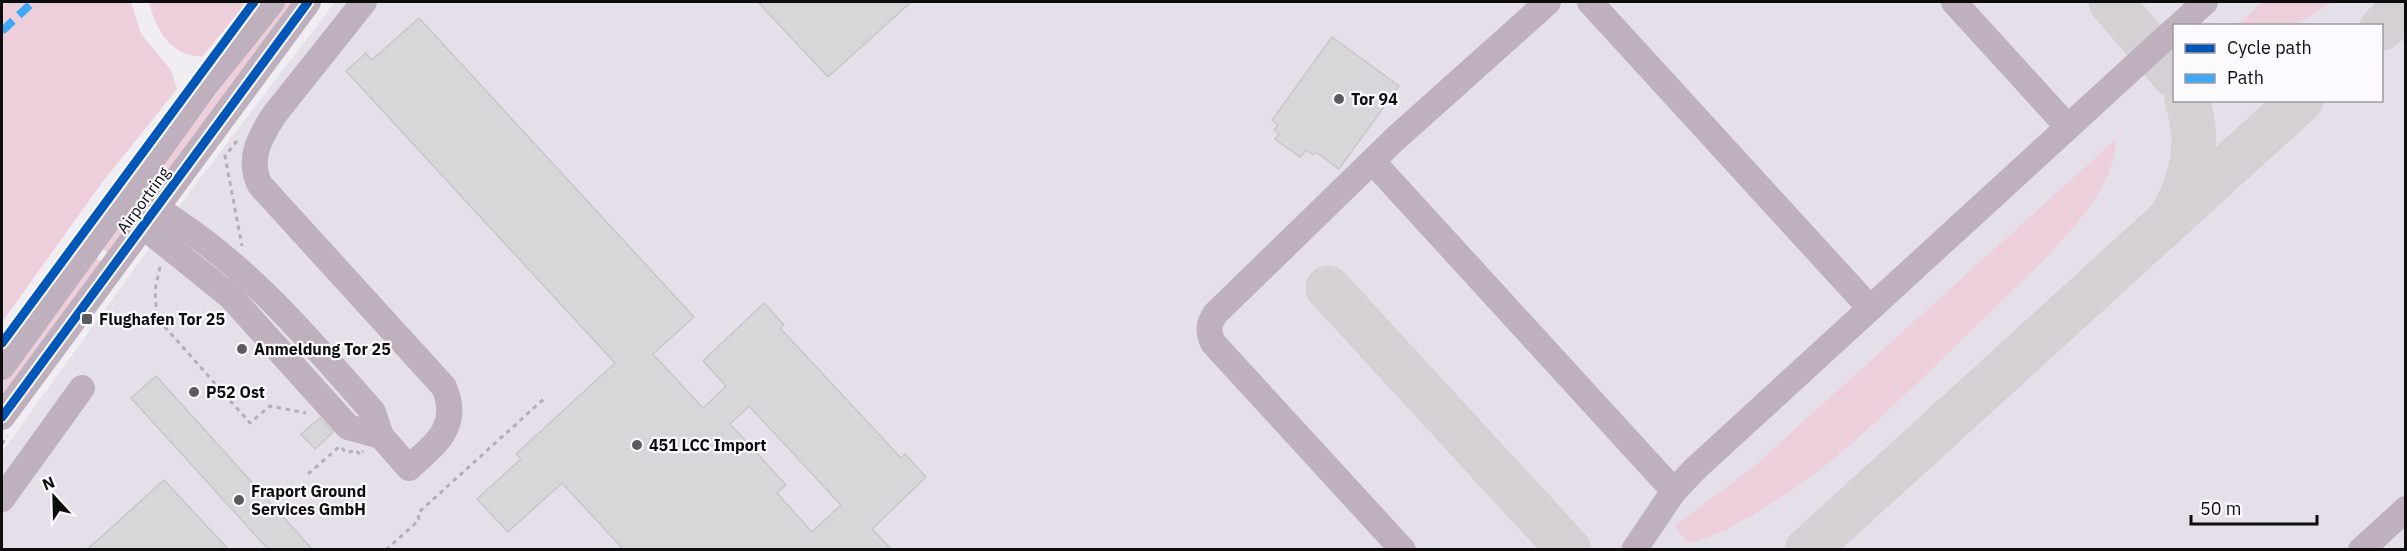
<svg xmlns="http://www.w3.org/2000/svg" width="2407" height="551" font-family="'IBM Plex Sans',sans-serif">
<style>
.built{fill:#e5dfe9;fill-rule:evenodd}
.green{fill:#eccfdb}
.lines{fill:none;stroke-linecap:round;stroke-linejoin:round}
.taxiway{stroke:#d4d0d4;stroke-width:45}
.building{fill:#d7d6d9;stroke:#c7c6c9;stroke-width:1.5;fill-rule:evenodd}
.path{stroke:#b6adb6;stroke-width:3;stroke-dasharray:4.5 4.5;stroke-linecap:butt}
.minor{stroke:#beb0bc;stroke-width:26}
.quiet{stroke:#3fa9f5;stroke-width:8;stroke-dasharray:15 8;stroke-linecap:butt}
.cycleway-casing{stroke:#fdfaff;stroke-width:13}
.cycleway{stroke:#0057b8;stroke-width:9}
.poi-dot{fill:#5c5b5e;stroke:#fdfaff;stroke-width:2}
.labels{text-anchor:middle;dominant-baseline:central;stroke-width:4.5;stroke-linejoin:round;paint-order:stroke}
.poi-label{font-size:16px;font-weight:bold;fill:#0d0c0e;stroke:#fdfaff;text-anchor:start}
.street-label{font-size:16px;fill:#0d0c0e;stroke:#fdfaff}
</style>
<rect width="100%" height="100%" fill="#f0eef2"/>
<path class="built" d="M335 2H2405V549L2 550V452L192 189ZM2174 26H2382V100H2174Z"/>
<g class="green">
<path d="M2 2H131L141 34 171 70 177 89 104 180 2 322Z"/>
<path d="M149 2H247L202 57C170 55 156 31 149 2Z"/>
<path d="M285 2H294L155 188 150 187 155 176Z"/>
<path d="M2263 2H2332L2295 25H2237Z"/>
<path d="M2116 139C2115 163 2106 182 2093 202 2064 243 2026 276 1991 311 1939 362 1887 414 1832 460 1808 481 1715 544 1687 542L1674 526 1751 469Z"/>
<path d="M124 224 127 228 108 253 102 249 114 228Z"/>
<path d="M92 255 102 262 2 400V380Z"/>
</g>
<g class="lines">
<g class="taxiway">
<path d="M2111 2 2174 75"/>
<path d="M2382 28 2406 5"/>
<path d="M2174 212C2194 176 2200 140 2187 100"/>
<path d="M1328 288 1569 550"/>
<path d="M1807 550 2301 100"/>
</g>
</g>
<g class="building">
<path d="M758 2H911L828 77Z"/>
<path d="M419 18 694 317 653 354 703 408 726 386 703 361 764 303 784 325 780 328 901 458 905 454 926 477 872 529 891 549H623L562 483 508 532 477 499 521 459 516 454 615 363 346 71 366 53 372 60ZM749 406 841 505 812 532 777 493 786 485 730 424Z"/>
<path d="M1332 37 1399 86 1339 169 1316 152 1313 155 1306 150 1300 157 1275 139 1279 134 1274 130 1278 125 1272 120Z"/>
<path d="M156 376 185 408 312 549H268L131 398Z"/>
<path d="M320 418 333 432 315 449 301 434Z"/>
<path d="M164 480 228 549H87L100 538Z"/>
</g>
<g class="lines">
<g class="path">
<path d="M237 141 225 156 242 246"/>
<path d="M160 267 155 290 157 318 250 423 270 406 306 413"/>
<path d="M2 444 7 436"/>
<path d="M342 448 346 453 356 450 360 455 363 451"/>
<path d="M308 474 340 446"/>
<path d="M386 550 419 520 418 513 546 397"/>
</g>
<g class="minor">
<path d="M1590 2 1870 308"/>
<path d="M1954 2 2067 126"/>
<path d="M2179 26 2205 2"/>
<path d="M1373 162 1674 491"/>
<path d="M139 209 143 226 231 297 348 427 381 436"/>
<path d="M110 218C121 211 135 203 148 206 160 208 170 218 180 224 255 274 314 345 373 412L381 436 409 468C435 444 461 427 444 387L260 185C247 159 260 137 274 115L364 2"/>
<path d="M2 367 206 85 272 2"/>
<path d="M2 417 308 2"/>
<path d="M2 499 82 388"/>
<path d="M1403 550 1213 343C1208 331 1208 325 1215 314L1395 139 1548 2"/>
<path d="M1634 550 1674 491 1696 468 2174 30"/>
<path d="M2361 550 2406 509"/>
</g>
<path class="quiet" d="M2 31 33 2"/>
<g class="cycleway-casing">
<g id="cycleway">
<path d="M2 343 254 2"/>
<path d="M2 417 308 2"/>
</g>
</g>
<use href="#cycleway" class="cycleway"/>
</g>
<g class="poi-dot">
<circle cx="1339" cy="99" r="6"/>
<rect x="81" y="313" width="12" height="12" rx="3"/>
<circle cx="242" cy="349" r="6"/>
<circle cx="194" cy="392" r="6"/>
<circle cx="637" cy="445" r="6"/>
<circle cx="239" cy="500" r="6"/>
</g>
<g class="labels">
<g class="poi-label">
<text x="1351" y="99">Tor 94</text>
<text x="99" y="319">Flughafen Tor 25</text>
<text x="254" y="349">Anmeldung Tor 25</text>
<text x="206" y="392">P52 Ost</text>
<text x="649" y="445">451 LCC Import</text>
<text x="251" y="491">Fraport Ground<tspan x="251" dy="18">Services GmbH</tspan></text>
</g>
<g class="street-label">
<text transform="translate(143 200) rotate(-54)">Airportring</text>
</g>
</g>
<rect width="2407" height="551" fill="none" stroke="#0d0c0e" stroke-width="6"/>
<rect x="2173" y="24" width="210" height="78" fill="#fdfaff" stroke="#9d9b9f" stroke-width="1.5"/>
<rect x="2185" y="44" width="30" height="9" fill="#0057b8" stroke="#9d9b9f" stroke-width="1.5"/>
<text x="2227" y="54" font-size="18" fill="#0d0c0e">Cycle path</text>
<rect x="2185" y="74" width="30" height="9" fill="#3fa9f5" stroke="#9d9b9f" stroke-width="1.5"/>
<text x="2227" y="84" font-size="18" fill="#0d0c0e">Path</text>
<g transform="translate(54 497) rotate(338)" stroke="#fdfaff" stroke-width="4.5" paint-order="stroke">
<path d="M0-4.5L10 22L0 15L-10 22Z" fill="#0d0c0e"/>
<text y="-9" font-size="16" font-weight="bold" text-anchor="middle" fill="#0d0c0e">N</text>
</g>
<path d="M2191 515v9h126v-9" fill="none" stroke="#0d0c0e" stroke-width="3"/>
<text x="2200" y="515" font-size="18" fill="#0d0c0e" stroke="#fdfaff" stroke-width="4.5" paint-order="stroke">50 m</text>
</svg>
